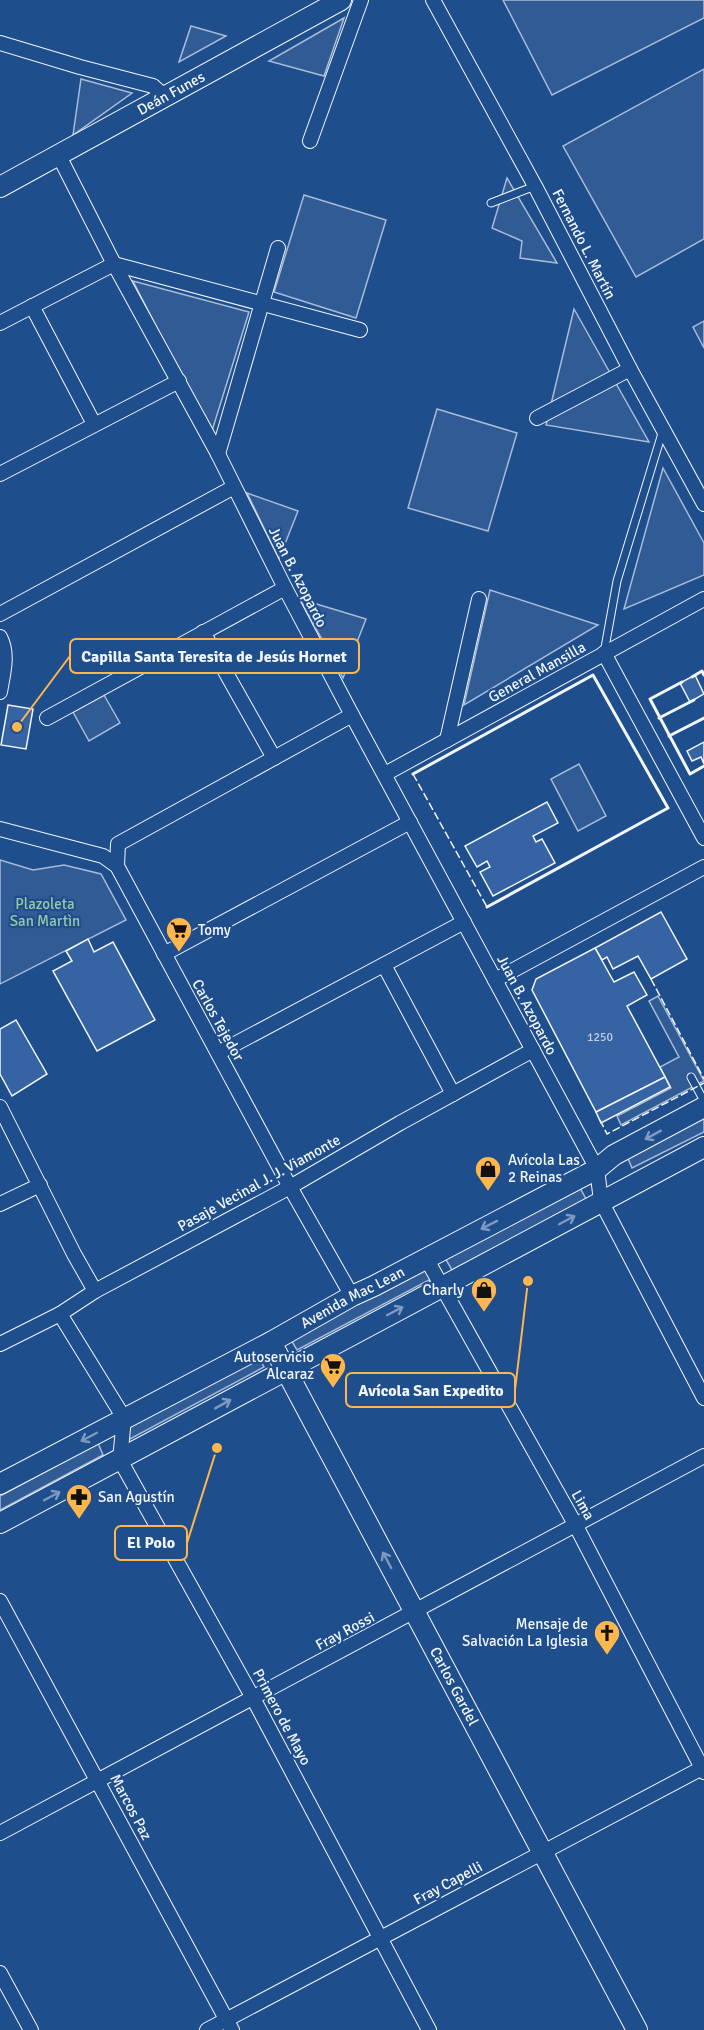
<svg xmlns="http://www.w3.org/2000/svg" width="704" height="2030" font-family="Signika,sans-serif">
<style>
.built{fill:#305b95;stroke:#a8bbd7;stroke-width:1.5}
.building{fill:#3563a3;stroke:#f2f6ff;stroke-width:1.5}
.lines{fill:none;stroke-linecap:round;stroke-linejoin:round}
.lane-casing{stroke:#f2f6ff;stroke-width:9}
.street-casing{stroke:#f2f6ff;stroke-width:16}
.secondary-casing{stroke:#f2f6ff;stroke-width:22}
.lane{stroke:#1f4e8c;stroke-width:7}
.street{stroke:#1f4e8c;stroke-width:14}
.secondary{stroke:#1f4e8c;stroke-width:20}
.fence{stroke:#f2f6ff;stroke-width:1.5;stroke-dasharray:8 3;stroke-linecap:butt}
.wall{stroke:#f2f6ff;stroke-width:3}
.oneway{stroke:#7e9ac0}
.labels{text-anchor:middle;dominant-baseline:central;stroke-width:4.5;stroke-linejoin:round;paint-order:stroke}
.number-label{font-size:12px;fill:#c3d1e8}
.street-label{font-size:15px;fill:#f2f6ff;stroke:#1f4e8c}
.park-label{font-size:15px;fill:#97c8a6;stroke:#1f4e8c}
.poi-label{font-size:15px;fill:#f2f6ff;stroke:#1f4e8c;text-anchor:start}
.leader{fill:none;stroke:#ffb74d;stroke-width:2}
.callout-dot{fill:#ffb74d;stroke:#1f4e8c;stroke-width:2}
.callout{fill:#1f4e8c;stroke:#ffb74d;stroke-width:2}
.callout-label{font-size:16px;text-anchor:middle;font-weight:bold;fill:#f2f6ff}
</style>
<rect width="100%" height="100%" fill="#1f4e8c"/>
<g class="built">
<path d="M503 0H704V18L552 95Z"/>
<path d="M344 18 324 76 269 61Z"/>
<path d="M191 26 226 36 179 62Z"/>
<path d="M704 69V239L636 277 563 146Z"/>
<path d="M81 79 132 93 73 135Z"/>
<path d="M507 178 557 263 520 258 522 241 492 228Z"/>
<path d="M304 195 386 220 356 318 274 292Z"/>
<path d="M133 281 249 312 211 434Z"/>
<path d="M574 309 649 442 546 425Z"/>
<path d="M704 321V348L693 327Z"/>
<path d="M437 409 517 433 488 531 408 508Z"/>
<path d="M663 468 704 543V575L624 609Z"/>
<path d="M247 493 298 511 279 559Z"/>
<path d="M490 590 598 625 464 705Z"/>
<path d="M300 599 366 619 343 678Z"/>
<path d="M104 695 120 723 89 741 73 712Z"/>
<path d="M579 764 606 816 578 831 551 779Z"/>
<path d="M0 860 33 870 64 865 101 874 126 920 0 984Z"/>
<path d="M658 996 704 1081 621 1125 617 1116 671 1088 660 1067 679 1057 649 1001Z"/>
<path d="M704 1117V1132L632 1168 627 1156Z"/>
<path d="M579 1186 586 1199 452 1270 445 1258Z"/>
<path d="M425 1266 431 1279 297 1350 290 1338Z"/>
<path d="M258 1355 264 1367 130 1439 124 1427Z"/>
<path d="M98 1443 103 1455 0 1510V1496Z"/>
</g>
<g class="building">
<path d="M695 675 704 694 690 702 680 683Z"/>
<path d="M8 705 33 709 26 749 1 745Z"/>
<path d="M704 742V764L701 757 692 761 687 751Z"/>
<path d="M547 802 558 823 533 836 536 842 542 839 555 863 493 896 480 872 490 867 487 861 477 867 465 846Z"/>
<path d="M661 912 687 959 651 979 638 956 613 969 607 957 602 960 595 948Z"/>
<path d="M88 939 94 952 113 942 155 1020 97 1051 53 971 72 961 66 951Z"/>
<path d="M595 948 614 982 634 972 647 995 627 1006 665 1077 596 1112 532 990 536 979Z"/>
<path d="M16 1020 47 1074 12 1096 0 1074V1029Z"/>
<path d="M665 1077 670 1087 601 1123 596 1112Z"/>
</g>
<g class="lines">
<g class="lane-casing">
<g id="lane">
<path d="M491 203 535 186"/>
<path d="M604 653 617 581 663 430"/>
<path d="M691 1077 704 1101"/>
</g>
</g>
<g class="street-casing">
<g id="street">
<path d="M433 0 535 186 630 369 704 504"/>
<path d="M0 43 80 67 153 86 165 97"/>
<path d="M310 141 361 0"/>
<path d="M59 156 114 264 218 454 285 588 352 715 597 1169 601 1201 704 1398"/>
<path d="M32 306 94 424"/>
<path d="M0 323 114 264 360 330"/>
<path d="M537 418 630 369"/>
<path d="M218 454 278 248"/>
<path d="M0 474 179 381"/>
<path d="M0 614 234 487"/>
<path d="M203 632 274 758"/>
<path d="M0 637C9 654 3 674 0 692"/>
<path d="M604 653 704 838"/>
<path d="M47 718 285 588"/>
<path d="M447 740 479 599"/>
<path d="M385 774 704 599"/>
<path d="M0 829 103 856 117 866 290 1187 352 1296"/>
<path d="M117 866 118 844 352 715"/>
<path d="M164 954 410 822"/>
<path d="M384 965 453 1094"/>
<path d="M495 980 704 867"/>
<path d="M218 1053 464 922"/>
<path d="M0 1107 74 1254 95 1291"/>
<path d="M0 1204 40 1185"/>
<path d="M426 1258 575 1524 704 1772"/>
<path d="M60 1314 124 1418 120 1460 253 1698 429 2030"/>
<path d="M0 1344 60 1314 95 1291 290 1187 400 1123 533 1050"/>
<path d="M0 1601 232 2030"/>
<path d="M0 1833 704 1456"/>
<path d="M0 1973 31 2030"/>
<path d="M207 2030 704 1767"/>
</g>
</g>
<g class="secondary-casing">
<g id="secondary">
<path id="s1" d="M0 187 341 0"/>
<path id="s2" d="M271 1342 637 2030"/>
<path id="s3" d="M0 1484 271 1342 352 1296 374 1286 597 1169 614 1155 704 1107"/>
<path d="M0 1523 704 1147"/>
</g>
</g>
<use href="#lane" class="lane"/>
<use href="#street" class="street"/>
<use href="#secondary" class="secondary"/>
<g class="fence">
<path d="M413 774 487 907"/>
<path d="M651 979 704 1079"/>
<path d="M600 1120 607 1134 704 1083"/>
</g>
<g class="wall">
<path d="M692 677 702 671 704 675"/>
<path d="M682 682 650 699 690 774 704 766"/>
<path d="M659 718 694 700"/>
<path d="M669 736 704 718"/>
<path d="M413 774 593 675 668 808 487 907"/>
</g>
</g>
<defs><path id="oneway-shaft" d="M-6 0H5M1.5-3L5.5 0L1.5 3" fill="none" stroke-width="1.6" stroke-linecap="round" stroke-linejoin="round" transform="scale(1.5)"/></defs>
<g class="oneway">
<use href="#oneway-shaft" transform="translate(653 1135) rotate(151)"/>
<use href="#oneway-shaft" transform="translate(567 1220) rotate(-28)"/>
<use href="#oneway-shaft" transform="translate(489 1225) rotate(153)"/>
<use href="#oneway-shaft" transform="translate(395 1311) rotate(-28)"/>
<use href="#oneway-shaft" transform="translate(223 1404) rotate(-29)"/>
<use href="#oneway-shaft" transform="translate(89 1437) rotate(152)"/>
<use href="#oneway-shaft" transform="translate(52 1496) rotate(-28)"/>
<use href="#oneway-shaft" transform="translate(387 1560) rotate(-118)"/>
</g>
<defs>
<g id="supermarket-pin" transform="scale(1.35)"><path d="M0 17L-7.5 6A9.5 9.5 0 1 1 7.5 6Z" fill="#ffb74d" stroke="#1f4e8c"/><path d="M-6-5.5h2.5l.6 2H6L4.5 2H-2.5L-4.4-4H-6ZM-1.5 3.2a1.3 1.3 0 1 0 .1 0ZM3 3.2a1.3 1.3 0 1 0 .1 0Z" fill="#111"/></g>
<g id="shop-pin" transform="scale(1.35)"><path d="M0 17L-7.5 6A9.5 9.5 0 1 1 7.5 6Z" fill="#ffb74d" stroke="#1f4e8c"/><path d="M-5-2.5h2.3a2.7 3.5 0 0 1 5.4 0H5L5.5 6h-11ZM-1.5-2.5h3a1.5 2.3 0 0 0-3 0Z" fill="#111"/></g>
<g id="pharmacy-pin" transform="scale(1.35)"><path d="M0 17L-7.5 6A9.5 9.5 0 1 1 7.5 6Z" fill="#ffb74d" stroke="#1f4e8c"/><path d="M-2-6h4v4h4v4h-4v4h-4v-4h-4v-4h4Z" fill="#111"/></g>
<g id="church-pin" transform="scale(1.35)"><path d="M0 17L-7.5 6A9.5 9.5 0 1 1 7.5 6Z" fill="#ffb74d" stroke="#1f4e8c"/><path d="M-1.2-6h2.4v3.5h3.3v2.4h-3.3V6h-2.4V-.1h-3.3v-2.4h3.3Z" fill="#111"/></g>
</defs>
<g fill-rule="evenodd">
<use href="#supermarket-pin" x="179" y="930"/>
<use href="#shop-pin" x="488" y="1169"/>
<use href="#shop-pin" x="484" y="1290"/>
<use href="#supermarket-pin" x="333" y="1366"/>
<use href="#pharmacy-pin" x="79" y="1497"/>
<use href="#church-pin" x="607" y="1633"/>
</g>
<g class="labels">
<g class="number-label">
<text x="600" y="1037">1250</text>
</g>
<g class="street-label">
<text stroke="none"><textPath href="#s1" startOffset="195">Deán Funes</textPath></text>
<text transform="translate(584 244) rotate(63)">Fernando L. Martín</text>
<text transform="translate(298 577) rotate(63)">Juan B. Azopardo</text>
<text transform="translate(537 672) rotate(-29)">General Mansilla</text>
<text transform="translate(527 1005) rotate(62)">Juan B. Azopardo</text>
<text transform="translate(218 1020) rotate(61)">Carlos Tejedor</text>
<text transform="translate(259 1183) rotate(-29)">Pasaje Vecinal J. J. Viamonte</text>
<text stroke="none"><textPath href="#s3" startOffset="399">Avenida Mac Lean</textPath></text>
<text transform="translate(583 1505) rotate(61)">Lima</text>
<text transform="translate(345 1631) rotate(-28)">Fray Rossi</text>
<text stroke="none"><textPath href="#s2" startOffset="390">Carlos Gardel</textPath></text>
<text transform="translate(282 1717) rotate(62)">Primero de Mayo</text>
<text transform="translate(131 1807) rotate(62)">Marcos Paz</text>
<text transform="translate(448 1883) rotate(-28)">Fray Capelli</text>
</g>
<g class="park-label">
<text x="45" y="904">Plazoleta<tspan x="45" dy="17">San Martìn</tspan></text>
</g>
<g class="poi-label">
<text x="198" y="930">Tomy</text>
<text x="508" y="1160">Avícola Las<tspan x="508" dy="17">2 Reinas</tspan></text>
<text x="464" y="1290" text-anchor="end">Charly</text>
<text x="314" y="1357" text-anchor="end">Autoservicio<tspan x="314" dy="17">Alcaraz</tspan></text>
<text x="98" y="1497">San Agustín</text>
<text x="588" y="1624" text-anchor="end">Mensaje de<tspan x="588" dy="17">Salvación La Iglesia</tspan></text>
</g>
</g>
<path class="leader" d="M17 727L70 656M528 1281L515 1390M217 1448L187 1543"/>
<g class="callout-dot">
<circle cx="17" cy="727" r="6"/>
<circle cx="528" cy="1281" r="6"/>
<circle cx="217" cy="1448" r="6"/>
</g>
<g class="callout">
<rect x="70" y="639" width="289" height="34" rx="6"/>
<rect x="346" y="1373" width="169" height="34" rx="6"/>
<rect x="115" y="1526" width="72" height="34" rx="6"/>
</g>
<g class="callout-label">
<text x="214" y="662">Capilla Santa Teresita de Jesús Hornet</text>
<text x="431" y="1396">Avícola San Expedito</text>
<text x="151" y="1548">El Polo</text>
</g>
</svg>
